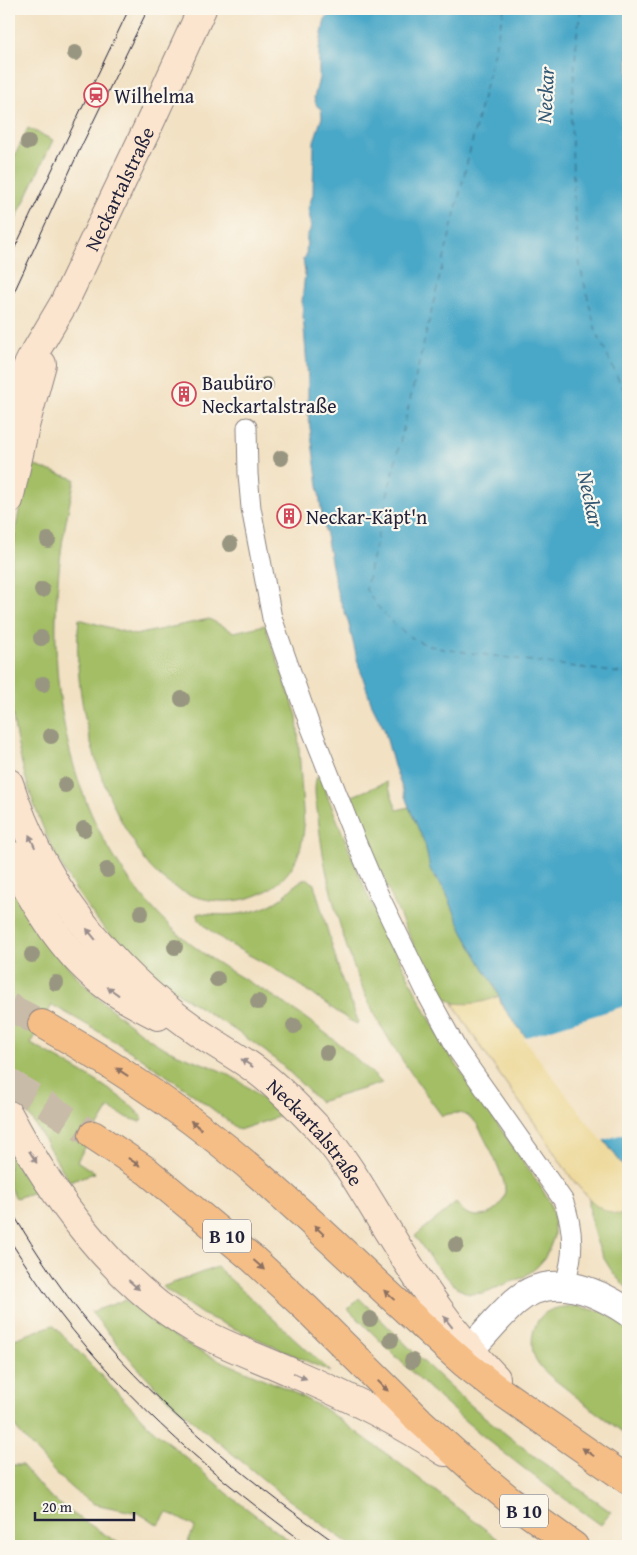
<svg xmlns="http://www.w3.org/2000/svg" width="637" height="1555" font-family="'Gentium Book Plus',serif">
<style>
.green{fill:#a3be65;stroke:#627050}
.sand{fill:#eeda9e;stroke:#887e6c}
.water{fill:#48a7c7;stroke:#356481}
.pier{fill:#f2e1c3}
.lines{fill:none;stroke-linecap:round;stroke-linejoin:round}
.ferry{stroke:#315773;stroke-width:1;stroke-dasharray:6 5;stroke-linecap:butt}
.primary-tunnel{stroke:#c8bba8;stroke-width:28;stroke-dasharray:28 14;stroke-linecap:butt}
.lane-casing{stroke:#8a827f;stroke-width:21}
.street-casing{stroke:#8a827f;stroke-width:30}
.secondary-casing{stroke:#8a827f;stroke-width:30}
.primary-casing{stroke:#8a827f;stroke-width:30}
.lane{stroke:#fff;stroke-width:19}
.street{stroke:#fff;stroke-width:28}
.secondary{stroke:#fbe5cf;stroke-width:28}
.primary{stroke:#f6be87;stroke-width:28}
.tram{stroke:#22223b;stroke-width:1}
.tree{fill:#989680}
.oneway{fill:#998d8c}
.oneway2{fill:#8c7061}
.labels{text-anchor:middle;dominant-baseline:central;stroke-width:4.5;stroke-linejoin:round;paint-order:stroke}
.shield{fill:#fbf7ec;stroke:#636270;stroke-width:1}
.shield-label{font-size:19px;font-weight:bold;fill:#22223b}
.poi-label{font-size:20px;fill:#22223b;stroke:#fbf7ec;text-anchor:start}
.street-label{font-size:20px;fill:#22223b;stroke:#fbf7ec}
.water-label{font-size:21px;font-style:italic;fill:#315773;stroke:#fbf7ec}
</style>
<rect width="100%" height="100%" fill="#fbf7ec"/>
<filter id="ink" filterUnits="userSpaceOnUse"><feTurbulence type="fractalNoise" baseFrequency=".02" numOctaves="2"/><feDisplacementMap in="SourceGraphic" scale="10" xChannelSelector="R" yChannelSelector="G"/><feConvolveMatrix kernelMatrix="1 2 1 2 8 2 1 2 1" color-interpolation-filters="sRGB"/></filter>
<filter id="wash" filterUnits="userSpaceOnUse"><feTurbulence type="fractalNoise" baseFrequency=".0096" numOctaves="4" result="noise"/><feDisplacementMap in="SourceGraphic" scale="20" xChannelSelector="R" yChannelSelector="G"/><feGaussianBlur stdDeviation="1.12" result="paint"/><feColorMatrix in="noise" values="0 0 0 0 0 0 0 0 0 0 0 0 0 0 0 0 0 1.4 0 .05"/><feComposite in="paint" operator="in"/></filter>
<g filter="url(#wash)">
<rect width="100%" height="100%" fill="#f2e1c3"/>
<g class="green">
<path d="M28 128 53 140 9 234V168Z"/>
<path d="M29 464 75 479C69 506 63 533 60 561 44 700 72 841 181 936 209 960 241 977 273 996 312 1021 349 1050 382 1083L319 1102C302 1084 285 1067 266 1052 225 1021 179 998 140 964 58 894 15 784 9 678 8 662 9 647 9 632 9 607 9 583 12 559 15 527 22 495 29 464Z"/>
<path d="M79 619 135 635 209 619 234 632 265 625 297 716 304 826C301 905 209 923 157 874 148 866 141 855 135 844 95 784 71 690 79 619Z"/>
<path d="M317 776 321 780 368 896 426 1012 451 1057 539 1184 550 1203 554 1217V1236L550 1247 544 1259 537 1267 524 1277 483 1293 469 1294 457 1288 432 1261 415 1236 456 1203C460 1208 464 1213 471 1215 488 1220 506 1206 505 1188 504 1175 484 1137 477 1124 467 1112 456 1111 442 1116 417 1082 392 1048 373 1011 347 960 325 882 319 825 318 810 312 790 317 776Z"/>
<path d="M387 782 397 810 409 807 425 844 432 874 445 890 463 932 487 974 492 979 499 996C487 1002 464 1009 451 1001 431 989 422 962 412 941 389 894 369 846 350 797Z"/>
<path d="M307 878 314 884 341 977 358 1021 357 1024 349 1020C325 1004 303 986 278 971 255 957 213 939 198 918V914L201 913C227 917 257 915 280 899 289 893 296 881 307 878Z"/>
<path d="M9 880C27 907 44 936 64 962 87 990 121 1019 151 1040 173 1055 198 1060 221 1071 244 1081 263 1099 281 1116L239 1130C180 1082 118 1041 52 1005L31 1044C56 1058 132 1097 143 1120L140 1122 126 1117 109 1108 77 1161 95 1173 69 1181 26 1110 9 1076Z"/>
<path d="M9 1152 35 1192 16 1198 9 1186Z"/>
<path d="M589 1198 609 1212 628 1213V1289C603 1267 589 1232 589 1198Z"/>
<path d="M217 1267 331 1372 202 1314 162 1287Z"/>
<path d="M359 1298C399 1337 438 1378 480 1413 522 1448 566 1480 611 1512L601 1525C548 1487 496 1449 447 1405 413 1375 381 1341 348 1309Z"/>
<path d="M125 1300 154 1323 185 1343 212 1357 283 1387 323 1408 395 1460 507 1546H352L281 1494 200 1427 165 1396 137 1367 91 1312Z"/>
<path d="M576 1306 603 1312 628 1327V1436C606 1420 585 1404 564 1387 554 1379 543 1372 536 1360 531 1351 531 1337 535 1327 542 1308 558 1307 576 1306Z"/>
<path d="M53 1325 149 1426 233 1498 296 1546H197L188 1541 195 1527 167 1512 159 1525 138 1513 94 1504 76 1492 58 1476 18 1431 9 1417V1341Z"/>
<path d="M9 1465H22L44 1491 64 1508 123 1546H9Z"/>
</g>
<path class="sand" d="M499 996 501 1004 628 1172V1213C612 1219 593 1204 583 1192 566 1173 553 1150 539 1129 509 1088 479 1047 453 1003 470 1005 484 1003 499 996Z"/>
<path class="water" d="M336 9H628V1172L506 1011C498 999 497 985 487 974L463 932 445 890 430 869 425 844 409 807 394 766 384 729 372 705 358 663 348 621 337 592 322 515 308 413V380L302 302 305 273 303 259 306 256 307 236 310 230 311 223 308 209 313 194 314 141 322 117 321 109 317 106 314 98 319 78V49L325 19Z"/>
<path class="pier" d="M628 1005V1132L602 1141 523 1038Z"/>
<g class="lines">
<g class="ferry">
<path d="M504 9 370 567 366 590C380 611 397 631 420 642 427 645 435 647 442 649L628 674"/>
<path d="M581 9 577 34 571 118 574 202 580 266 596 331 621 385 628 396"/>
</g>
</g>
</g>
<g filter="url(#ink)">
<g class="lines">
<g class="primary-tunnel">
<path d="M9 1007 42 1024"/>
<path d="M9 1082 93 1135"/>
</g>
<g class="lane-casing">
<path id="lane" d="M247 427 248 474 251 508 272 618 309 723 355 839 377 891 428 996 458 1051 563 1200C574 1228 575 1256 564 1285"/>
</g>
<g class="street-casing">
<path id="street" d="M470 1349C485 1334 499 1316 515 1302 550 1271 595 1290 628 1312"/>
</g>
<g class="secondary-casing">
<g id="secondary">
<path id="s1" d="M9 404 31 359 64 303 147 129 202 9"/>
<path d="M9 500 25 426 42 364"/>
<path id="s2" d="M9 783C41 884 108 968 194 1029 214 1044 236 1055 256 1070 281 1089 303 1112 324 1135 350 1165 368 1200 389 1233 420 1284 454 1335 496 1378"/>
<path d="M9 854C31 899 60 949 100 981 117 995 138 1006 158 1016"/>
<path d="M9 1115C51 1194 114 1283 193 1328 225 1346 260 1358 293 1373 345 1395 398 1421 445 1452"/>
</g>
</g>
<g class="primary-casing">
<g id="primary">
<path d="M42 1024C126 1071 205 1126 277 1191 340 1247 400 1307 464 1363L493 1386 628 1480"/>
<path d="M93 1135 147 1171 253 1259 306 1308 420 1421 476 1472 510 1500 574 1546"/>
</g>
</g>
<use href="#lane" class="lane"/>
<use href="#street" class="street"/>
<use href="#secondary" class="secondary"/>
<use href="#primary" class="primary"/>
<g class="tram">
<path d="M9 260 129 9"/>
<path d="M9 303 79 151 148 9"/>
<path d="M9 1207C38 1256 70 1304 108 1346 176 1423 257 1487 340 1546"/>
<path d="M9 1239C25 1264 42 1290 60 1314 129 1404 218 1480 309 1546"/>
</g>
</g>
<g class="tree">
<circle cx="75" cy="53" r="8"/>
<circle cx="28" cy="142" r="8"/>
<circle cx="266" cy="385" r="8"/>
<circle cx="281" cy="458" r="8"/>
<circle cx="48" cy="540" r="8"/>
<circle cx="230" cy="544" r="8"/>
<circle cx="42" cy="590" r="8"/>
<circle cx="41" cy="638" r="8"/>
<circle cx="43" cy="684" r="8"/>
<circle cx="182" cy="699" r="8"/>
<circle cx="51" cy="736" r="8"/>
<circle cx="65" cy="785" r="8"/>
<circle cx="84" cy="829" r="8"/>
<circle cx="107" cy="870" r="8"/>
<circle cx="141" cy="913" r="8"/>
<circle cx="175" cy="947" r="8"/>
<circle cx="32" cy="955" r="8"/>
<circle cx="217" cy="979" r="8"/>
<circle cx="56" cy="983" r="8"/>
<circle cx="258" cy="1002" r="8"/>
<circle cx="294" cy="1026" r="8"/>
<circle cx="327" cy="1053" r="8"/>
<circle cx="456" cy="1245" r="8"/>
<circle cx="370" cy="1319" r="8"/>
<circle cx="391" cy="1340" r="8"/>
<circle cx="412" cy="1361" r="8"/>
</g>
<defs><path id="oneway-solid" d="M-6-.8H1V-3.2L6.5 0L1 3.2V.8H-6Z" transform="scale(1.25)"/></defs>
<g class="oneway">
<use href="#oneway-solid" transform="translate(32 841) rotate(-115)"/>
<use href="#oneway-solid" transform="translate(91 934) rotate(-129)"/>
<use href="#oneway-solid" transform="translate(113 991) rotate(-144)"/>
<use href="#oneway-solid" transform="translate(247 1063) rotate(-146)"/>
<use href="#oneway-solid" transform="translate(33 1157) rotate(58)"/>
<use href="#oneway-solid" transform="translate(134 1285) rotate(41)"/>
<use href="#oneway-solid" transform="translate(448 1322) rotate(-128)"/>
<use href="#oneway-solid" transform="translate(300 1376) rotate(24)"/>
</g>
<g class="oneway2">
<use href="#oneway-solid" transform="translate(122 1072) rotate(-146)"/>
<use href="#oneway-solid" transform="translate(196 1125) rotate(-142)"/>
<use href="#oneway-solid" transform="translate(134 1162) rotate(34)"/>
<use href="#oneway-solid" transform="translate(319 1230) rotate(-137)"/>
<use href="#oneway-solid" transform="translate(259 1265) rotate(42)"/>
<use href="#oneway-solid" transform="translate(389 1295) rotate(-137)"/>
<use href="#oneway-solid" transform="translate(383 1386) rotate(45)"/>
<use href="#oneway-solid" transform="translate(588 1452) rotate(-145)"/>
</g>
</g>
<defs>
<g id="station-ring" transform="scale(1.25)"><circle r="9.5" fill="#fbf7ec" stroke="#d1495b" stroke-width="1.5"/><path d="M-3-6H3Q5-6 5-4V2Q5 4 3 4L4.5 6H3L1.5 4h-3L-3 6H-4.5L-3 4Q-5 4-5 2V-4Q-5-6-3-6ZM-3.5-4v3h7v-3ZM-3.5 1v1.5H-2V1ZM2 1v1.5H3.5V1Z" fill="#d1495b"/></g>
<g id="building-ring" transform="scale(1.25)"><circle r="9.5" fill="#fbf7ec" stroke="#d1495b" stroke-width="1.5"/><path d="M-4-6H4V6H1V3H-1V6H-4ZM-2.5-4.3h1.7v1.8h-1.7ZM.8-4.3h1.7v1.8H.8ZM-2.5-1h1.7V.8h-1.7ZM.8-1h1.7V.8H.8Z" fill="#d1495b"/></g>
</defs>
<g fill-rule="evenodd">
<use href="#station-ring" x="96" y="95"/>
<use href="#building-ring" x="184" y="394"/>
<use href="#building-ring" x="289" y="516"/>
</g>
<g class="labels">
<g class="shield">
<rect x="203" y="1219.5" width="48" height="33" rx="4"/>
<rect x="500" y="1494.5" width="48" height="33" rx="4"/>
</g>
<g class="shield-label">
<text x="227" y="1236">B 10</text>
<text x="524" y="1511">B 10</text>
</g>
<g class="poi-label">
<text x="114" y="95">Wilhelma</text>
<text x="202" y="382">Baubüro<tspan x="202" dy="23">Neckartalstraße</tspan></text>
<text x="306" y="516">Neckar-Käpt'n</text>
</g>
<g class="street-label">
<text stroke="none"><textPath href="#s1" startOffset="242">Neckartalstraße</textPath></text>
<text stroke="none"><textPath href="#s2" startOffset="474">Neckartalstraße</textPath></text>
</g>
<g class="water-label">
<text transform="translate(545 95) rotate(-87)">Neckar</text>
<text transform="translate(591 499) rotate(78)">Neckar</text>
</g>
</g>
<rect width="637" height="1555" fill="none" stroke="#fbf7ec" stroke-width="30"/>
<path d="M35 1512v8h99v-8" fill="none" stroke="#22223b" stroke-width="2.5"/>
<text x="42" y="1512" font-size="15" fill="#22223b" stroke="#fbf7ec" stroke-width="4" paint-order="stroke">20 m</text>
</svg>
